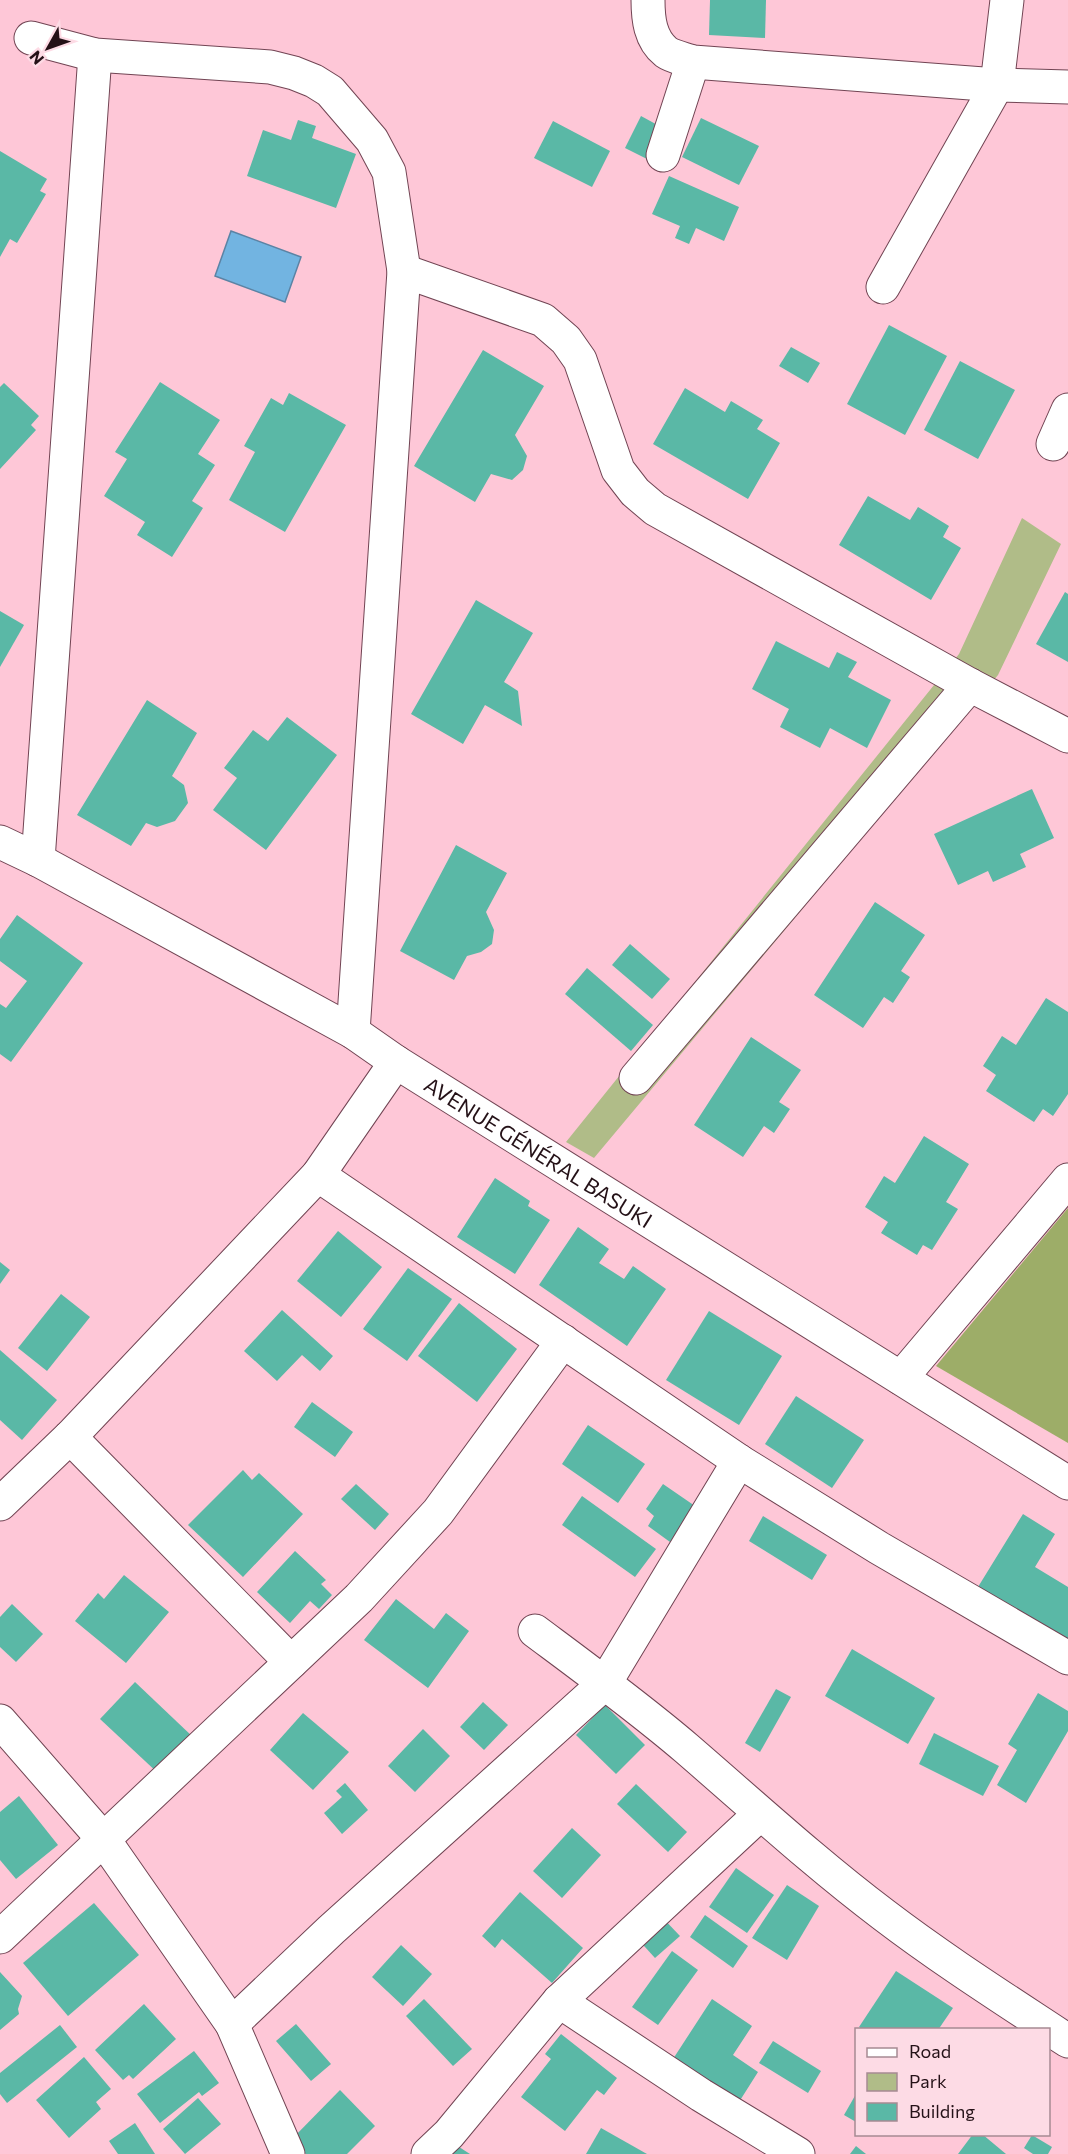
<svg xmlns="http://www.w3.org/2000/svg" width="1068" height="2154" font-family="Commissioner,sans-serif">
<style>
.green{fill:#b0bc88}
.forest{fill:#9dad68}
.water{fill:#72b4e1;stroke:#5b83a4;stroke-width:1.5}
.building{fill:#5ab8a6}
.lines{fill:none;stroke-linecap:round;stroke-linejoin:round}
.minor-casing{stroke:#714453;stroke-width:35}
.minor{stroke:#fff;stroke-width:33}
.labels{text-anchor:middle;dominant-baseline:central;stroke-width:4.5;stroke-linejoin:round;paint-order:stroke}
.street-label{font-size:21px;fill:#241117;stroke:#fddbe5}
</style>
<rect width="100%" height="100%" fill="#fec7d7"/>
<path class="green" d="M1022 518 1061 544 998 675 594 1158 566 1142 959 654Z"/>
<path class="forest" d="M1068 1208V1443L936 1366Z"/>
<path class="water" d="M231 231 301 257 285 302 215 276Z"/>
<g class="building">
<path d="M710 0H766L765 38 709 35Z"/>
<path d="M641 116 663 128 647 159 625 148Z"/>
<path d="M701 118 759 146 739 185 682 157Z"/>
<path d="M298 120 316 126 312 138 356 154 336 208 247 176 263 130 291 140Z"/>
<path d="M553 121 610 151 592 187 534 158Z"/>
<path d="M0 151 47 179 40 191 46 194 17 243 10 239 0 257Z"/>
<path d="M669 176 739 207 724 241 696 228 689 244 675 238 680 226 652 214Z"/>
<path d="M889 325 947 356 905 435 847 404Z"/>
<path d="M791 347 820 363 808 383 779 366Z"/>
<path d="M483 350 544 386 515 435 527 456 523 470 512 480 491 474 475 502 414 466Z"/>
<path d="M960 361 1015 390 978 459 924 430Z"/>
<path d="M160 382 220 420 198 454 215 465 192 501 203 508 172 557 137 535 145 522 104 496 127 459 115 452Z"/>
<path d="M4 383 39 416 31 425 36 430 0 469V387Z"/>
<path d="M685 388 725 412 731 401 763 420 757 429 780 443 748 499 653 444Z"/>
<path d="M289 393 346 425 285 532 229 500 255 452 244 446 271 398 283 405Z"/>
<path d="M868 496 910 520 918 507 949 526 943 537 961 548 931 600 839 545Z"/>
<path d="M1065 592 1068 594V662L1036 644Z"/>
<path d="M476 600 533 633 504 682 518 691 522 726 485 705 463 744 411 714Z"/>
<path d="M0 611 24 625 0 667Z"/>
<path d="M776 641 829 668 837 652 857 662 848 677 891 700 867 748 830 728 820 748 780 727 789 709 752 689Z"/>
<path d="M147 700 197 733 172 776 184 785 188 803 175 821 157 827 146 823 131 846 77 815Z"/>
<path d="M287 717 337 755 266 850 213 810 237 778 224 768 253 730 268 741Z"/>
<path d="M1032 789 1054 838 1020 854 1026 867 993 882 988 871 958 885 934 834Z"/>
<path d="M456 845 507 873 486 912 494 930 492 944 481 952 467 956 454 980 400 951Z"/>
<path d="M875 902 925 935 901 971 910 977 893 1003 884 997 863 1028 814 995Z"/>
<path d="M17 915 83 963 11 1062 0 1054V1004L6 1008 27 981 0 961V939Z"/>
<path d="M630 944 670 979 652 999 612 965Z"/>
<path d="M587 968 653 1025 631 1051 565 994Z"/>
<path d="M1046 998 1068 1012V1094L1053 1116 1043 1109 1034 1122 986 1091 996 1075 983 1066 1002 1036 1016 1045Z"/>
<path d="M751 1037 801 1070 779 1102 790 1109 774 1133 764 1126 743 1157 694 1125Z"/>
<path d="M924 1136 969 1164 946 1202 958 1209 932 1250 923 1245 917 1255 881 1233 888 1222 865 1207 884 1176 895 1183Z"/>
<path d="M495 1178 530 1201 528 1206 550 1220 515 1274 457 1237Z"/>
<path d="M578 1227 609 1249 599 1263 624 1279 633 1266 666 1289 627 1346 539 1285Z"/>
<path d="M338 1231 382 1267 341 1317 297 1281Z"/>
<path d="M0 1262 10 1270 0 1284Z"/>
<path d="M408 1268 452 1299 407 1361 363 1329Z"/>
<path d="M61 1294 90 1317 47 1371 18 1348Z"/>
<path d="M459 1303 517 1349 477 1402 418 1356Z"/>
<path d="M282 1310 333 1356 320 1371 302 1355 277 1381 244 1351Z"/>
<path d="M709 1311 782 1356 739 1425 666 1380Z"/>
<path d="M0 1350 57 1400 22 1440 0 1420Z"/>
<path d="M796 1396 864 1440 832 1488 765 1444Z"/>
<path d="M312 1402 353 1432 335 1457 294 1427Z"/>
<path d="M588 1425 645 1464 618 1503 562 1464Z"/>
<path d="M243 1470 252 1480 259 1473 303 1514 243 1577 188 1525Z"/>
<path d="M356 1484 389 1514 375 1530 341 1499Z"/>
<path d="M663 1484 695 1506 670 1542 648 1526 654 1516 646 1509Z"/>
<path d="M582 1496 656 1549 635 1577 562 1525Z"/>
<path d="M1023 1514 1055 1534 1035 1567 1068 1587V1642L978 1587Z"/>
<path d="M763 1516 827 1555 812 1580 749 1541Z"/>
<path d="M295 1551 326 1580 321 1584 332 1595 319 1609 310 1601 290 1623 257 1592Z"/>
<path d="M124 1575 169 1612 126 1663 75 1621 98 1593 104 1599Z"/>
<path d="M396 1599 434 1629 446 1613 469 1631 428 1688 364 1640Z"/>
<path d="M12 1604 43 1634 16 1662 0 1647V1617Z"/>
<path d="M852 1649 935 1698 908 1744 825 1696Z"/>
<path d="M135 1682 194 1738 160 1775 100 1719Z"/>
<path d="M776 1689 791 1697 760 1752 745 1743Z"/>
<path d="M1038 1693 1068 1711V1731L1026 1803 997 1785 1017 1750 1008 1744Z"/>
<path d="M483 1702 508 1725 484 1750 460 1727Z"/>
<path d="M605 1705 645 1745 616 1774 576 1735Z"/>
<path d="M303 1713 349 1752 313 1790 270 1750Z"/>
<path d="M423 1729 450 1756 415 1792 388 1766Z"/>
<path d="M934 1733 999 1766 983 1796 919 1764Z"/>
<path d="M345 1783 368 1810 342 1834 324 1813 342 1797 336 1791Z"/>
<path d="M636 1784 687 1832 668 1852 617 1804Z"/>
<path d="M19 1796 58 1845 16 1879 0 1860V1812Z"/>
<path d="M572 1828 601 1855 562 1898 533 1871Z"/>
<path d="M736 1868 774 1895 747 1933 709 1907Z"/>
<path d="M787 1885 819 1906 787 1960 752 1938Z"/>
<path d="M520 1892 583 1948 552 1983 502 1939 495 1948 482 1936Z"/>
<path d="M94 1903 139 1955 68 2016 23 1963Z"/>
<path d="M659 1914 680 1936 655 1958 635 1936Z"/>
<path d="M705 1915 748 1946 733 1968 690 1937Z"/>
<path d="M401 1945 432 1974 403 2006 372 1977Z"/>
<path d="M672 1951 698 1970 658 2025 632 2007Z"/>
<path d="M896 1971 953 2008 938 2030H863L859 2027Z"/>
<path d="M0 1972 22 1996 18 2009 19 2014 0 2030Z"/>
<path d="M424 1999 472 2049 453 2066 406 2016Z"/>
<path d="M712 1999 752 2026 733 2055 758 2072 739 2102 673 2059Z"/>
<path d="M144 2004 176 2039 133 2079 129 2075 123 2080 95 2050Z"/>
<path d="M296 2024 331 2064 311 2081 276 2041Z"/>
<path d="M60 2025 77 2047 7 2103 0 2094V2073Z"/>
<path d="M561 2034 617 2078 604 2095 597 2090 565 2131 521 2097 551 2059 545 2054Z"/>
<path d="M773 2041 821 2071 808 2093 759 2063Z"/>
<path d="M194 2051 219 2083 202 2096 199 2092 160 2123 137 2094Z"/>
<path d="M84 2057 111 2089 96 2102 101 2109 69 2138 36 2100Z"/>
<path d="M340 2090 375 2126 347 2154H306L291 2140Z"/>
<path d="M856 2094V2122L844 2115Z"/>
<path d="M198 2098 221 2124 185 2154 163 2129Z"/>
<path d="M135 2123 155 2154H118L109 2141Z"/>
<path d="M601 2128 647 2154H586Z"/>
<path d="M973 2134H982L1006 2154H958Z"/>
<path d="M1032 2135 1052 2147 1048 2154H1033L1024 2148Z"/>
<path d="M456 2145 470 2154H450Z"/>
<path d="M856 2146 866 2154H850Z"/>
</g>
<g class="lines">
<g class="minor-casing">
<g id="minor">
<path d="M648 0C648 19 650 39 666 52 673 57 685 59 693 62L997 85 1068 87"/>
<path d="M31 38 95 55 270 67 294 73 314 81 330 91 372 140 389 172 404 271 353 1032"/>
<path d="M663 155 693 62"/>
<path d="M404 271 543 320 566 340 580 360 618 470 635 492 655 509 970 685 1068 736"/>
<path d="M883 287 997 85 1007 0"/>
<path d="M1053 444 1068 410"/>
<path id="s1" d="M0 842 38 860 353 1032 396 1062 1068 1483"/>
<path d="M38 860 95 55"/>
<path d="M636 1078 970 685"/>
<path d="M318 1175 739 1461 879 1548 1068 1658"/>
<path d="M901 1378 1068 1180"/>
<path d="M70 1437 291 1662"/>
<path d="M0 1504 70 1437 318 1175 396 1062"/>
<path d="M535 1631C586 1669 638 1707 686 1748 751 1804 815 1863 884 1915 943 1960 1006 2000 1068 2041"/>
<path d="M0 1721 104 1840 232 2024 288 2154"/>
<path d="M0 1937 359 1598 438 1512 563 1341"/>
<path d="M559 2001 701 2095 798 2154"/>
<path d="M232 2024 331 1930 605 1683 739 1461"/>
<path d="M428 2154 449 2134 559 2001 760 1814"/>
</g>
</g>
<use href="#minor" class="minor"/>
</g>
<g class="labels">
<g class="street-label">
<text stroke="none"><textPath href="#s1" startOffset="622">AVENUE GÉNÉRAL BASUKI</textPath></text>
</g>
</g>
<rect x="855" y="2028" width="195" height="108" fill="#fddbe5" stroke="#a68a93" stroke-width="1.5"/>
<rect x="867" y="2048" width="30" height="9" fill="#ffffff" stroke="#a68a93" stroke-width="1.5"/>
<text x="909" y="2058" font-size="18" fill="#241117">Road</text>
<rect x="867" y="2073" width="30" height="18" fill="#b0bc88" stroke="#a68a93" stroke-width="1.5"/>
<text x="909" y="2088" font-size="18" fill="#241117">Park</text>
<rect x="867" y="2103" width="30" height="18" fill="#5ab8a6" stroke="#a68a93" stroke-width="1.5"/>
<text x="909" y="2118" font-size="18" fill="#241117">Building</text>
<g transform="translate(48 48) rotate(230)" stroke="#fddbe5" stroke-width="4.5" paint-order="stroke">
<path d="M0-4.5L10 22L0 15L-10 22Z" fill="#241117"/>
<text y="-9" font-size="16" font-weight="bold" text-anchor="middle" fill="#241117">N</text>
</g>
</svg>
